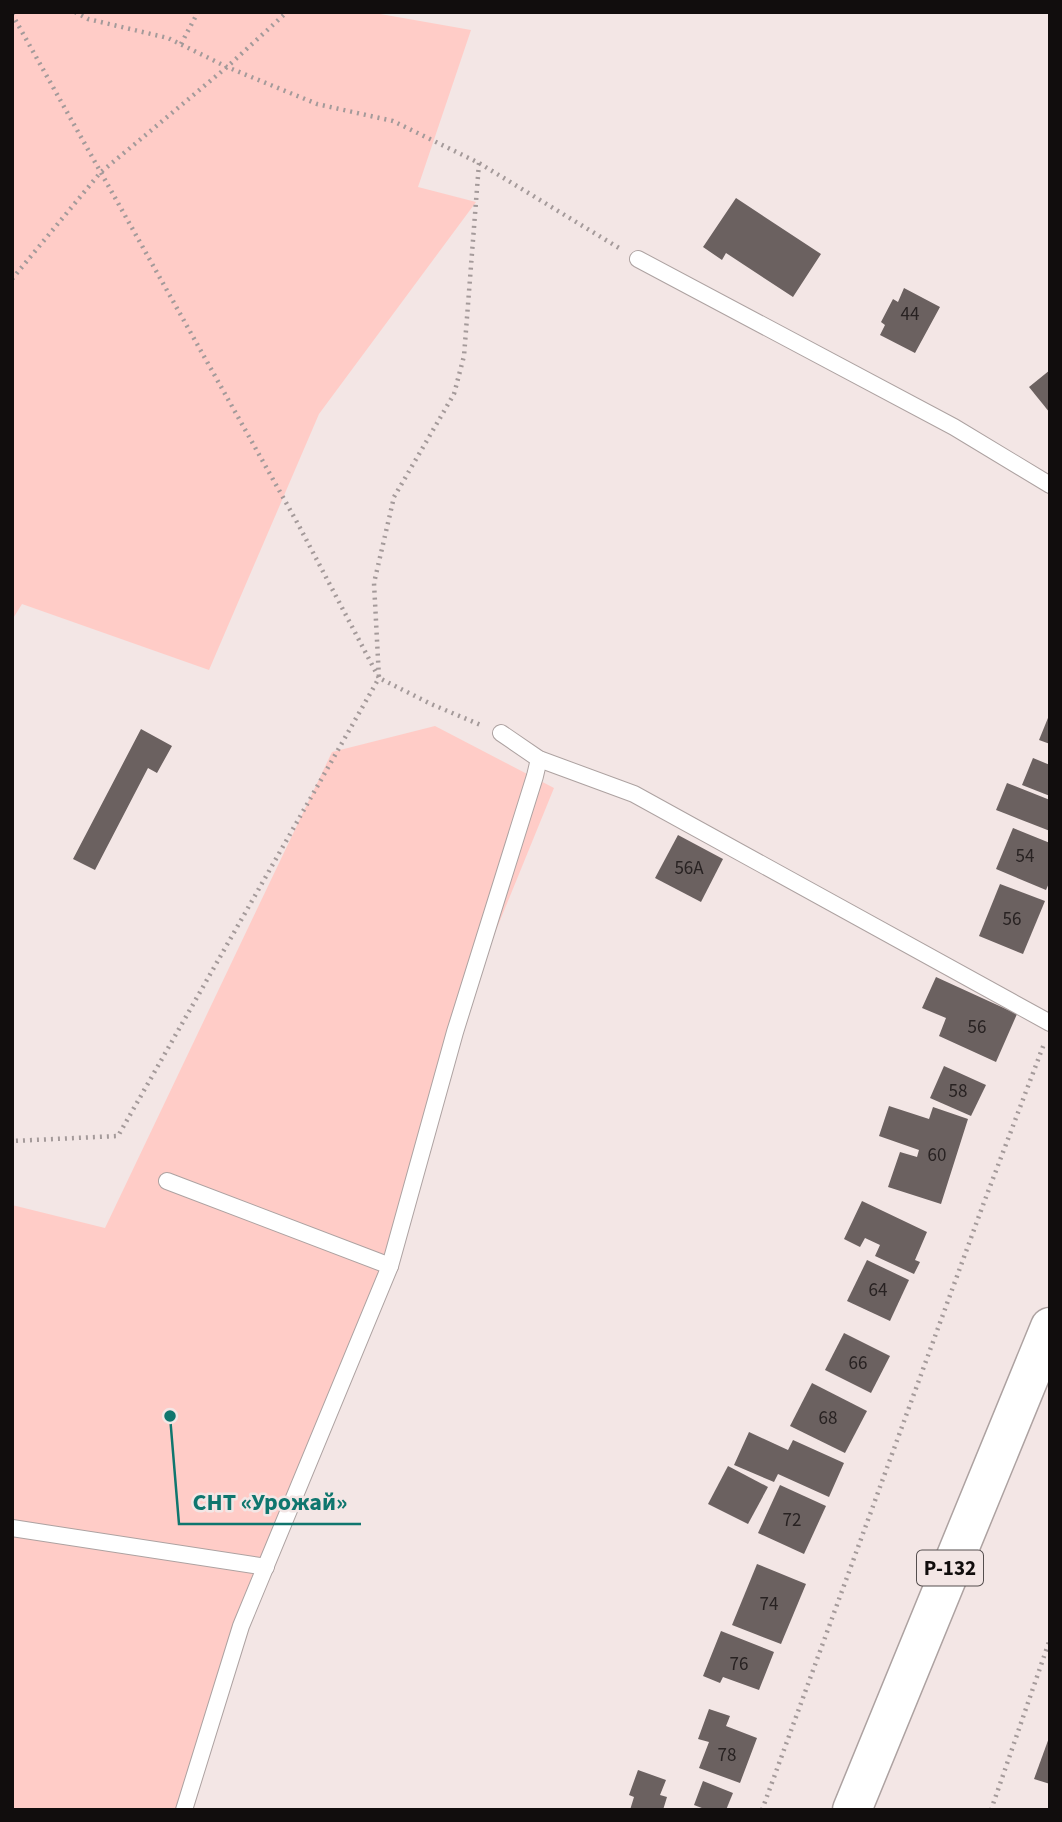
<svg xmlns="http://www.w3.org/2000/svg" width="1062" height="1822" font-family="'Source Sans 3',sans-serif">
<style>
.green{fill:#ffccc7}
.building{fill:#6b6160}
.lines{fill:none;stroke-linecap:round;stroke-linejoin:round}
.lane-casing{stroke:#ada2a1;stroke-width:18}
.primary-casing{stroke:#ada2a1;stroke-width:41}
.path{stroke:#a49a9a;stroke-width:4.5;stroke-dasharray:2 5;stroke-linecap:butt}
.lane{stroke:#fff;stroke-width:16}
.primary{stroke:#fff;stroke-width:38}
.labels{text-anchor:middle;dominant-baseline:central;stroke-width:5;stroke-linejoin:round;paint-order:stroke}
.number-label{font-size:19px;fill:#282222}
.shield{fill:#f3e6e5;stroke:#554e4e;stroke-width:2}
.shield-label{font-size:21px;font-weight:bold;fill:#110d0d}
.leader{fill:none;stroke:#0f766e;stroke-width:2.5}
.callout-dot{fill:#0f766e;stroke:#f3e6e5;stroke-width:2.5}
.callout-label{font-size:24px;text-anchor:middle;font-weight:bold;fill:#0f766e;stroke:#f3e6e5;stroke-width:5;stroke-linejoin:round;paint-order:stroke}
</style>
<rect width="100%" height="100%" fill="#f3e6e5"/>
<g class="green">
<path d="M12 12H369L471 30 418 187 476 202 319 414 209 670 22 604 12 620Z"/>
<path d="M435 726 554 788 455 1031 390 1266 241 1626 184 1810H12V1205L105 1228 332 752Z"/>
</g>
<g class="building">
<path d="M736 198 821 254 793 297 726 253 722 260 703 247Z"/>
<path d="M904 288 940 307 915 353 880 335 885 325 881 322 893 299 898 302Z"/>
<path d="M1050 370V413L1029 387Z"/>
<path d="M1050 713V744L1039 740Z"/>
<path d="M141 729 172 746 157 773 148 768 95 870 73 859Z"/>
<path d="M1033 758 1050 765V796L1022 785Z"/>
<path d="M1007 783 1050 800V831L996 810Z"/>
<path d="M1013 828 1050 843V881L1046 890 996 869Z"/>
<path d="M678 835 723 859 701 902 655 878Z"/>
<path d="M1000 884 1045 901 1023 954 979 936Z"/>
<path d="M936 977 1017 1014 996 1062 939 1036 946 1018 922 1008Z"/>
<path d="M944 1066 986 1085 971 1116 930 1098Z"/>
<path d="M889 1106 929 1119 933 1107 968 1119 941 1204 888 1187 900 1152 917 1157 919 1150 879 1136Z"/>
<path d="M862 1201 927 1232 915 1260 920 1262 914 1274 875 1256 880 1245 865 1238 860 1247 844 1239Z"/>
<path d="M867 1260 909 1280 890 1321 847 1301Z"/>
<path d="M844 1333 890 1356 871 1393 825 1370Z"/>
<path d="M812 1383 867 1411 845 1453 790 1426Z"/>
<path d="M749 1432 788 1450 793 1440 844 1463 829 1497 778 1474 774 1482 734 1465Z"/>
<path d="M728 1466 768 1487 748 1524 708 1504Z"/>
<path d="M780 1485 826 1506 804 1554 758 1533Z"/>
<path d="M757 1564 806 1584 781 1644 732 1625Z"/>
<path d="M721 1631 774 1652 759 1690 723 1677 720 1683 703 1676Z"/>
<path d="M709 1709 730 1716 726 1726 757 1738 740 1783 699 1768 709 1742 698 1739Z"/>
<path d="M1050 1735V1784L1034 1779Z"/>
<path d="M638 1770 666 1780 660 1795 667 1797 663 1810H630L634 1797 629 1795Z"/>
<path d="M703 1781 733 1793 726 1810H707L694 1805Z"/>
</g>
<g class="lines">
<g class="lane-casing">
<g id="lane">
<path d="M638 259 954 427 1050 485"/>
<path d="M501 733 539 759 634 794 1050 1023"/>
<path d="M167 1181 390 1266"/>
<path d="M12 1528 266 1567"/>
<path d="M184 1810 241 1626 390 1266 455 1032 535 776 539 759"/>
</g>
</g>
<g class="primary-casing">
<path id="primary" d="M852 1810 1050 1327"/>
</g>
<g class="path">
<path d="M75 12 88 19 168 38 227 67 317 104 393 121 479 163 619 248"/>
<path d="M12 14 298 524 379 678 118 1136 12 1141"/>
<path d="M181 44 198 12"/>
<path d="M479 163 464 356 454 394 394 497 374 583 379 678 431 704 483 726"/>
<path d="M12 279 100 173 227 67 287 12"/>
<path d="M762 1810 983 1205 1044 1044"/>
<path d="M991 1810 1050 1639"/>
</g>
<use href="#lane" class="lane"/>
<use href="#primary" class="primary"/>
</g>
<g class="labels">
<g class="number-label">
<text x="910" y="314">44</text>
<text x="1025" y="856">54</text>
<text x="689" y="868">56А</text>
<text x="1012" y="919">56</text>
<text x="977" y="1027">56</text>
<text x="958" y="1091">58</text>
<text x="937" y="1155">60</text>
<text x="878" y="1290">64</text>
<text x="858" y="1363">66</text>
<text x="828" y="1418">68</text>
<text x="792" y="1520">72</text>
<text x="769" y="1604">74</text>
<text x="739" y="1664">76</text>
<text x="727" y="1755">78</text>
</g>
<rect class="shield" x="917" y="1550.5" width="66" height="35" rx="5"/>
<g class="shield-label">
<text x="950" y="1568">Р-132</text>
</g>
</g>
<path class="leader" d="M170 1416L179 1524H361"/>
<circle class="callout-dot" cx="170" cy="1416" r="7"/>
<g class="callout-label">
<text x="270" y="1510">СНТ «Урожай»</text>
</g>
<rect width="1062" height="1822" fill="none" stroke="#110d0d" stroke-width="28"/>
</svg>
